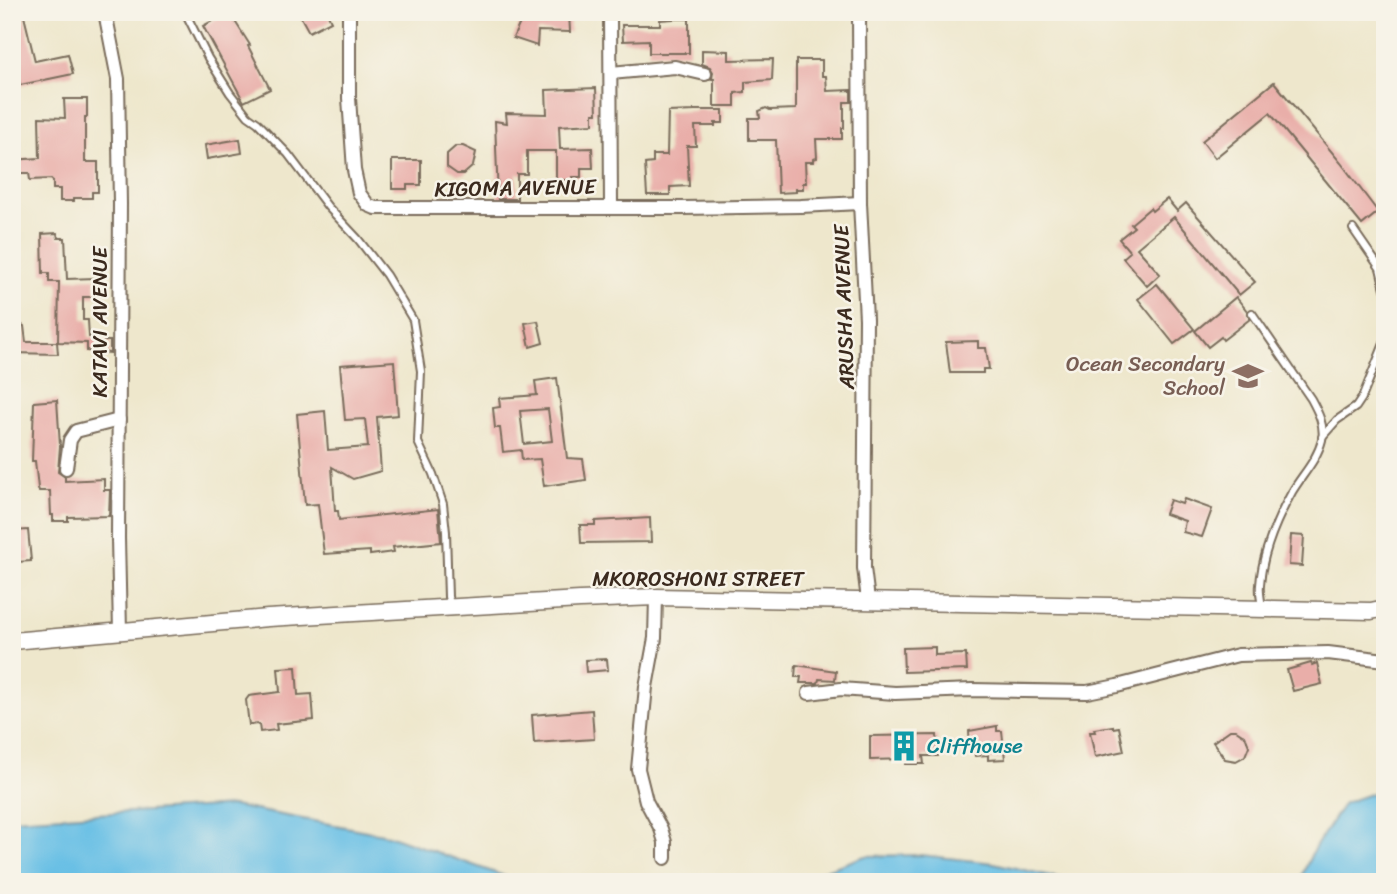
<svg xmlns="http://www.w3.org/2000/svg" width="1397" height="894" font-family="Sriracha,sans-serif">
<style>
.water{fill:#68bfe5;stroke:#527482;stroke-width:2}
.building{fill:#e9aea9;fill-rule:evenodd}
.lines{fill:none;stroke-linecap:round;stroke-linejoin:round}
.service-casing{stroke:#7a6c5b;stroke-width:10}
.minor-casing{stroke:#7a6c5b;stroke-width:16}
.tertiary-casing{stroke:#7a6c5b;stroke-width:19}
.service{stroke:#fff;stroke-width:6}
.minor{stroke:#fff;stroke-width:12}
.tertiary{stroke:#fff;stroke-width:16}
.labels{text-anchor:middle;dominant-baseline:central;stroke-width:5;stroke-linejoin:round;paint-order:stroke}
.street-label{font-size:21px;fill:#3b2a1e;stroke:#f7f3e8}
.education-label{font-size:21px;fill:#785e54;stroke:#f7f3e8;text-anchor:end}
.culture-label{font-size:21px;fill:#0d838f;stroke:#f7f3e8;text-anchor:start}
</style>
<rect width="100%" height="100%" fill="#f7f3e8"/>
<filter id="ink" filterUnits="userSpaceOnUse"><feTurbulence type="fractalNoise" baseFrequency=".0143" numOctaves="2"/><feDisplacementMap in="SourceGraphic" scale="14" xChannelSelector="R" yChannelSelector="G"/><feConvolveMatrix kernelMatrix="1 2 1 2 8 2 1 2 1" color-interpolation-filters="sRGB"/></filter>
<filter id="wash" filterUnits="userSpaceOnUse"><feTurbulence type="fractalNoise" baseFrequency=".00686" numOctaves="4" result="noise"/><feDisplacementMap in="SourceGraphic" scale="28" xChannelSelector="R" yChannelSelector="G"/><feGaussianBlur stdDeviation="1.57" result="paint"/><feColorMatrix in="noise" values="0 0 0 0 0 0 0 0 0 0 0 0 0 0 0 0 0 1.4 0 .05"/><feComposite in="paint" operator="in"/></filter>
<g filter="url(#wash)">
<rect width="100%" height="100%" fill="#eee7cc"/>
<g class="water">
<path d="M1385 789V882H1299L1314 849 1344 803Z"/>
<path d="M233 806 388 835 521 882H12V819Z"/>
<path d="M920 855 994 863 1076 882H803L815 874 865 856Z"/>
</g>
<g id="blocks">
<g class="building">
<path d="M12 12H23L35 61 68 54 73 74 20 85 16 66 12 67Z"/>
<path d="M229 12 250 45 248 46 270 89 244 102 203 26Z"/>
<path d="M298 12H327L331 21 309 32Z"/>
<path d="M525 12H569L570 32 538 31 537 46 513 38Z"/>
<path d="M673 19H689V53H649V40L623 41 622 25H660V20Z"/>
<path d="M702 50 729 51V60L773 59 772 80 745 82V92L735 93V106H714V79H712L713 72 710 67 702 64Z"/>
<path d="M796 60H822V76H826L827 91 851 90V102H844V128H842V139H816L817 158 813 159V162H805L806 183H803V189H796V192L778 193 776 140H749V118H760L759 111 766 108 770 110 796 109Z"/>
<path d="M1274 82 1341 163 1378 212 1362 225 1270 113 1215 158 1202 141Z"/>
<path d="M596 88 597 113H593V124L559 126 560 149 592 148 593 168H581V177H572V180H556V151H527V174H517V199H498L495 121 507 123 506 113 547 114 546 90Z"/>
<path d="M64 99H87V117H85V162H98V192H92V198H74V201H60V189H53V181L51 179 30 180 29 173H12V160L40 158 39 117 65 118Z"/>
<path d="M694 110H723V123H715V126H695L696 146H687L689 186 670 187V195H647L645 164 653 163V155H667L668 112 694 111Z"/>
<path d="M240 139 242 153 207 159 205 145Z"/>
<path d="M456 146H463L476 152 473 166 464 174H457L447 167V154Z"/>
<path d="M392 160H421V185H407V189H392Z"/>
<path d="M1167 199 1177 211 1186 203 1255 282 1239 295 1174 217 1137 248 1160 274 1147 286 1123 258 1130 252 1119 239 1134 227 1131 224 1150 208 1152 211Z"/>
<path d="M57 233 58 238H65L67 279 95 278 96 297H83V320H88L89 337 105 338 104 341H110V353L87 351V343L58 342 59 282H49V273H43L42 234Z"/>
<path d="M1157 284 1194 329 1174 344 1138 299Z"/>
<path d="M1236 297 1247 311 1250 319 1223 340 1221 337 1208 347 1195 331Z"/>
<path d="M12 321 24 326 26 342H57L58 354 12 353Z"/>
<path d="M538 321 543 343 530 347 525 323Z"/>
<path d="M978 341V348H986L989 369H983V373H950L946 342Z"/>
<path d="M394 361 398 415 377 417 381 471 353 479 332 467 335 511H338L339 520 438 509 441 542 393 547 394 552 370 555V551L324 554 318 504 305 505 297 414 325 411 328 450 368 447 365 419 345 420 340 365Z"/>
<path d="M557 378 567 458 583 459 586 480 544 486 540 459 522 460 521 450 503 452 500 428H495L493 408 500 407 499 398 537 395 535 381ZM548 409 552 441 524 444 520 411Z"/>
<path d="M57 400 60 446 58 472 65 477V481L104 479V490H110L109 516 68 517V521H53V515H51L50 491H39L38 488 35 461H32L34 402Z"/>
<path d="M1184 499 1212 509 1202 537 1183 532 1185 521 1165 514 1170 500 1182 504Z"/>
<path d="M650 518 651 542 581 543 580 525H595V521Z"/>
<path d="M28 530 31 561 17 562 14 531Z"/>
<path d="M1291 535 1304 536 1302 566 1289 565Z"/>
<path d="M935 647V655L966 654 967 670 904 672 903 648Z"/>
<path d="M607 659 608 670 586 672 585 660Z"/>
<path d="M1311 663 1312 665 1317 663 1322 684 1293 691 1287 670Z"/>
<path d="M796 665 836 671 835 680 819 679 818 683H800L801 677H795Z"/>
<path d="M296 667 298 695 312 694 314 720 276 724 277 730 260 732 259 724 249 725 246 700 249 696 280 692 278 668Z"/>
<path d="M592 710 594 739 534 743 532 715Z"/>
<path d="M997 726V731H1002L1005 759 988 760V755L975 756 974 748 970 749 969 731Z"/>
<path d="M1113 726V728L1119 727 1124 751 1095 757 1090 732H1095L1094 729Z"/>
<path d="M1230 730H1236L1245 736 1249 746 1245 756 1236 761 1225 759 1213 742Z"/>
<path d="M937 735 938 756H923L924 764H906V759L870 760V736Z"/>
</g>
</g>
</g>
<g filter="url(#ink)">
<use href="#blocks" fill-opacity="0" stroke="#7a6c5b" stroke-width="2"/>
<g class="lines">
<g class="service-casing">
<g id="service">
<path d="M185 12 208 58 230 93 248 116 258 123 288 154 328 207 358 239 386 275 413 320 421 371 418 442 433 474 443 504 446 532 448 597 452 607"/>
<path d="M1353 229 1380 268 1385 289"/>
<path d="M1252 313 1311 399C1318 412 1325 425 1322 440 1317 460 1302 475 1292 492 1277 519 1262 554 1260 585 1259 592 1261 600 1262 607"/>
<path d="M1322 437 1337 420 1356 407 1362 398 1385 341"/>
</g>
</g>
<g class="minor-casing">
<g id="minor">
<path d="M105 12 118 79 120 204 118 538 120 632"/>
<path d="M349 12V98L354 170 359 193 368 205 375 208H683L801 206 860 203"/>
<path d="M610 12 611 206"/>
<path d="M859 12 860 203 866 319 864 568 868 600"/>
<path d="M611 73 675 67 705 74"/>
<path d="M66 468 70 440 76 431 119 420"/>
<path d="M656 597 655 638 646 687 638 769 646 801 661 829 665 842V858"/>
<path d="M809 693 841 689 895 693 972 690 1087 692 1117 686 1238 655 1328 653 1385 660"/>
</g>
</g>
<g class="tertiary-casing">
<path id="tertiary" d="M12 641 268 618 580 600 656 597 1371 611 1385 608"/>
</g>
<use href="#service" class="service"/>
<use href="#minor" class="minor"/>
<use href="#tertiary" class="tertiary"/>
</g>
</g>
<defs>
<g id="school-bare" transform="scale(2.415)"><path d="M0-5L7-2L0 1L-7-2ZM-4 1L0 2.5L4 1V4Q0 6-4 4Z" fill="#8d6e63" stroke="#f7f3e8" stroke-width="2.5" paint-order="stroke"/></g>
<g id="building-bare" transform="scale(2.415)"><path d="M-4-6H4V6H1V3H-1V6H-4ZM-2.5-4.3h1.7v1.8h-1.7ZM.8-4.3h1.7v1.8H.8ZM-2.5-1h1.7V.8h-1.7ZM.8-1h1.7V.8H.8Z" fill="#0f9aa8" stroke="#f7f3e8" stroke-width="2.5" paint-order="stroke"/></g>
</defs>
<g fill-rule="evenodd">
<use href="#school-bare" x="1248" y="376"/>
<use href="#building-bare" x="904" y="746"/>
</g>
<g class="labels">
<g class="street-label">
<text transform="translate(515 188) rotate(-1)">KIGOMA AVENUE</text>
<text transform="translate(844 307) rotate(-92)">ARUSHA AVENUE</text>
<text transform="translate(100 322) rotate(-90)">KATAVI AVENUE</text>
<text x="698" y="579">MKOROSHONI STREET</text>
</g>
<g class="education-label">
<text x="1225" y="364">Ocean Secondary<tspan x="1225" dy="24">School</tspan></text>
</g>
<g class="culture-label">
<text x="927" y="746">Cliffhouse</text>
</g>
</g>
<rect width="1397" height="894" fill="none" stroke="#f7f3e8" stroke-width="42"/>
</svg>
